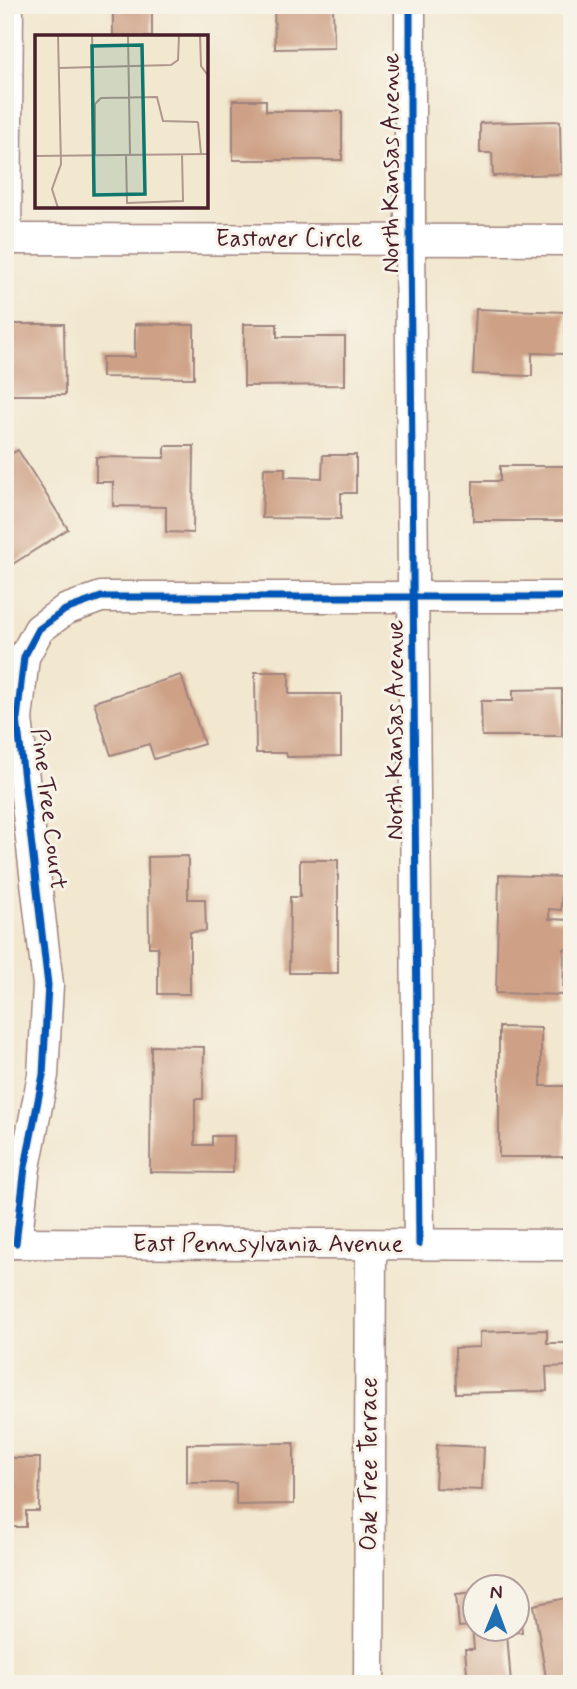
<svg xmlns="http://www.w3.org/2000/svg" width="577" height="1689" font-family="Mynerve,sans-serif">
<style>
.building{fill:#cea186}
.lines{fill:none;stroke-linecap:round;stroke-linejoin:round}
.street-casing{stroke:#9e837d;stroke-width:33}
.street{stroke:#fff;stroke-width:30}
.cycleway-casing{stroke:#f7f3e8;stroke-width:11}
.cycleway{stroke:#0057b8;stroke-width:7}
.labels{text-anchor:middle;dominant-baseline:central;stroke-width:6;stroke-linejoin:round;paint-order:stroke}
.street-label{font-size:24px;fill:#4a1f2b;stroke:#f7f3e8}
.inset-road{fill:none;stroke:#af978d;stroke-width:2}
.view{fill:#0f766e;fill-opacity:0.15;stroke:#0f766e;stroke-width:3.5}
.inset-edge{fill:none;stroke:#4a1f2b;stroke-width:3.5}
</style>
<rect width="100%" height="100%" fill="#f7f3e8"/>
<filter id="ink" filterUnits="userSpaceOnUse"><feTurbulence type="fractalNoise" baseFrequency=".0143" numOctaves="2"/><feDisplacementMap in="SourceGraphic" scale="14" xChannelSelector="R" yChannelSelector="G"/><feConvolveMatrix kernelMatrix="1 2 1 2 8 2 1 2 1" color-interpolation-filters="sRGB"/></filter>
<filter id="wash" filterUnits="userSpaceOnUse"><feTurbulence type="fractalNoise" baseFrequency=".00686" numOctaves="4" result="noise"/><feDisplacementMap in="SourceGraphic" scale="28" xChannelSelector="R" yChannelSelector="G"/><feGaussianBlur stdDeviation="1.57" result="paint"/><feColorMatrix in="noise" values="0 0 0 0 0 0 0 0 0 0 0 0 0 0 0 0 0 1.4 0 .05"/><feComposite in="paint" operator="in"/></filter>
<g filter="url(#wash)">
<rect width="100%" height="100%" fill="#f2e7cf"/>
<g id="blocks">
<g class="building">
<rect x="113" y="5" width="39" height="32"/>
<path d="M274 5H333L334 48 275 49Z"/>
<path d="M233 100H266V111H342V160H233Z"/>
<path d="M560 121 561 174 493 176 492 153H480V123Z"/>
<path d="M476 309 566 312 565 354 532 353V376L473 374Z"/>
<path d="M5 324H64L65 395H11V375H5Z"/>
<path d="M135 324 194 325V378L102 377V357H135Z"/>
<path d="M244 324H277V337H345V385L244 386Z"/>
<path d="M165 446H194L193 533 166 532V507L113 506V482H96V457L165 458Z"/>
<path d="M18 450 68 529 5 569V457Z"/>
<path d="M323 455H356V493H341V519L262 518 264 468H285V477L322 478Z"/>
<path d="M500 466H572V521H473V481H500Z"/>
<path d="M255 672H289V694H341V756L287 757 286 753H256Z"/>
<path d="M181 675 204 744 154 759 149 744 111 755 94 702Z"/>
<path d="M562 689V736H482L481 701H513V690Z"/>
<path d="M188 856V899H205L206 931 190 932V994H158V947H149L148 857Z"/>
<path d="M300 860H338V973H289L290 897H300Z"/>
<path d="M499 875 562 877 561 910 549 909V919L570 920 569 949H564L563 995 496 993Z"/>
<path d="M499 1027 541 1028V1086H572V1103H566L565 1157H499Z"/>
<path d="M151 1046 204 1047 203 1099H195V1145H212V1136H234L233 1173 150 1172Z"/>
<path d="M547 1330V1343H572V1366L546 1367 547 1391 456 1393 455 1348 480 1347V1332Z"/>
<path d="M294 1443V1504L236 1505V1483H187V1444Z"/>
<path d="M437 1445 484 1447 482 1490 435 1488Z"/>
<path d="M5 1458H40L39 1511H26V1527H5Z"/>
<path d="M476 1592V1630H518V1601H519L522 1632 507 1633 511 1684H468L465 1649H474L472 1626 459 1627 456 1594Z"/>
<path d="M571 1597 572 1683 547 1684 534 1605Z"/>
</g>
</g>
</g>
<g filter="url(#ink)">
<use href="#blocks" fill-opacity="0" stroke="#9e837d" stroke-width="2"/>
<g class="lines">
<g class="street-casing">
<g id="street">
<path d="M410 5V239L419 1244"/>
<path d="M5 239 572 240"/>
<path d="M6 239 8 5"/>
<path d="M5 1243 572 1245"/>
<path d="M16 1243 25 1167 43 1075 48 985 17 719 24 657 39 629 65 610 101 597H572"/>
<path d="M369 1684 371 1245"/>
</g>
</g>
<use href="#street" class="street"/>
<g class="cycleway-casing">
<g id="cycleway">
<path d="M410 5V239L419 1244"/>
<path d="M16 1243 25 1167 43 1075 48 985 17 719 24 657 39 629 65 610 101 597H572"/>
</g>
</g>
<use href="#cycleway" class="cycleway"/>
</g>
</g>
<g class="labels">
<g class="street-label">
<text transform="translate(391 163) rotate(-90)">North Kansas Avenue</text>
<text x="289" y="239">Eastover Circle</text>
<text transform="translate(395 730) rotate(-90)">North Kansas Avenue</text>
<text transform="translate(48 809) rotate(83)">Pine Tree Court</text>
<text x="268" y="1244">East Pennsylvania Avenue</text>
<text transform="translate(369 1464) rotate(-90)">Oak Tree Terrace</text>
</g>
</g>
<g transform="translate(35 35)">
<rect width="173" height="173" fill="#f2e7cf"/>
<path class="inset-road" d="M57 0 58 32M93 0 95 120M165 0 166 31 174 42M24 33 136 30 143 25 144 0M163 87 166 119M60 120V69L66 63 122 62 128 86 163 87M91 120 92 168 148 166 147 119M0 121 174 119M23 173 17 154 26 129 23 0"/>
<path class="view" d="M107 10 110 159 59 160 57 11Z"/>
<rect width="173" height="173" class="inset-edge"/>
</g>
<rect width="577" height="1689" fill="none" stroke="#f7f3e8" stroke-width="28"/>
<g transform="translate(496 1608) rotate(1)"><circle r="33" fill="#f7f3e8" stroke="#b29e9c" stroke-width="2"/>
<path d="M0-5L12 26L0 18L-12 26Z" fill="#1f6fb2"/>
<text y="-10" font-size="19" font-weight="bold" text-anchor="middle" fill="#4a1f2b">N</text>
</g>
</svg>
